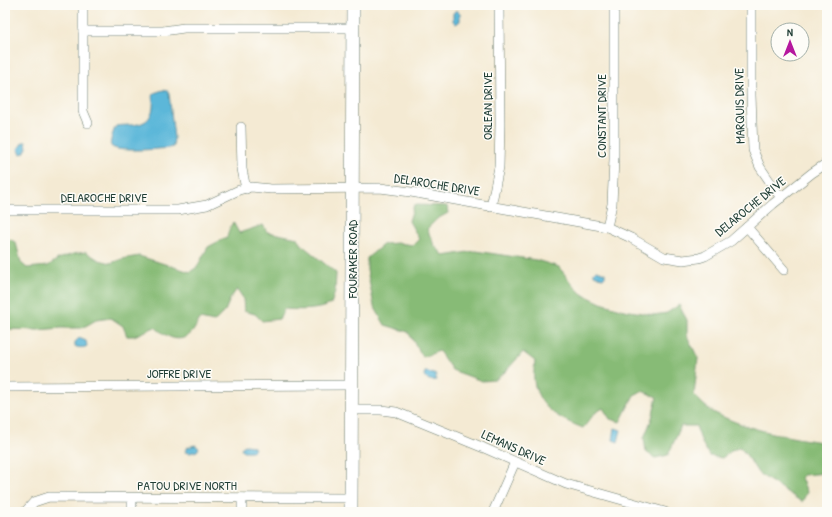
<svg xmlns="http://www.w3.org/2000/svg" width="832" height="517" font-family="'Patrick Hand',sans-serif">
<style>
.forest{fill:#87bb76;stroke:#537c55}
.water{fill:#5cb7d9;stroke:#3e7a86}
.lines{fill:none;stroke-linecap:round;stroke-linejoin:round}
.minor-casing{stroke:#6a7a6c;stroke-width:10}
.secondary-casing{stroke:#6a7a6c;stroke-width:14}
.minor{stroke:#fff;stroke-width:9}
.secondary{stroke:#fff;stroke-width:13}
.labels{text-anchor:middle;dominant-baseline:central;stroke-width:3;stroke-linejoin:round;paint-order:stroke}
.street-label{font-size:13px;fill:#1f3d34;stroke:#fdfcf7}
</style>
<rect width="100%" height="100%" fill="#fdfcf7"/>
<filter id="ink" filterUnits="userSpaceOnUse"><feTurbulence type="fractalNoise" baseFrequency=".025" numOctaves="2"/><feDisplacementMap in="SourceGraphic" scale="8" xChannelSelector="R" yChannelSelector="G"/><feConvolveMatrix kernelMatrix="1 2 1 2 8 2 1 2 1" color-interpolation-filters="sRGB"/></filter>
<filter id="wash" filterUnits="userSpaceOnUse"><feTurbulence type="fractalNoise" baseFrequency=".012" numOctaves="4" result="noise"/><feDisplacementMap in="SourceGraphic" scale="16" xChannelSelector="R" yChannelSelector="G"/><feGaussianBlur stdDeviation="0.9" result="paint"/><feColorMatrix in="noise" values="0 0 0 0 0 0 0 0 0 0 0 0 0 0 0 0 0 1.4 0 .05"/><feComposite in="paint" operator="in"/></filter>
<g filter="url(#wash)">
<rect width="100%" height="100%" fill="#f4ead3"/>
<g class="forest">
<path d="M414 205 447 206 448 213 437 219 427 229 434 245 444 256 475 251 536 260 559 267 572 284 582 294 601 303 624 310 654 315 667 313 679 305 687 320V336L698 358 694 395C700 401 707 409 715 413 750 431 789 437 827 443V476L826 473 803 475 801 478 807 492 802 502 758 473 750 460 740 447 731 451 722 458 710 456 702 443 696 426H681L668 455 655 458 646 452 644 438 652 418 657 397 642 391 634 395 620 422 610 419 603 408 595 413 583 428C561 419 542 411 535 386 533 379 534 369 535 361L523 352 505 372 495 380 482 381 452 370 439 351 423 357 408 332 385 325 374 306 367 270V258L384 244 398 243 413 245 419 239 409 221Z"/>
<path d="M233 222 239 233 263 225 267 232 298 238 302 245 336 273 335 292 331 304C316 311 300 310 284 309L279 319 262 321 255 314 244 311 243 298 237 289 230 299 225 311 214 322 200 319C197 323 194 332 189 335 177 344 164 335 155 327L134 336H127L123 326 111 318 96 320 82 328H61L38 330 5 329V243L10 239 16 243 21 263 27 268 48 266 58 259 73 254 86 252 99 260 111 263 122 259 139 256 190 272 197 267 208 247 227 237 229 230Z"/>
</g>
<g class="water">
<path d="M456 10 460 13V21L456 24 453 21V13Z"/>
<path d="M163 90 168 91 169 93 174 138 173 147 168 148C159 149 116 153 111 146 109 143 114 129 116 126 127 124 146 128 151 114 154 109 153 101 153 95L154 93Z"/>
<path d="M23 142H26L27 148 24 153 21 154 18 149Z"/>
<path d="M597 270 605 273V277L602 278 594 275V272Z"/>
<path d="M79 338 86 341 87 346C85 348 77 348 75 346V342Z"/>
<path d="M425 372H428L436 375V380C432 382 425 379 424 375Z"/>
<path d="M615 428 621 430 618 442 613 440Z"/>
<path d="M195 445 199 448 197 451 190 453 185 452 188 447Z"/>
<path d="M245 445 253 446 255 449 253 451H243L241 448Z"/>
</g>
</g>
<g filter="url(#ink)">
<g class="lines">
<g class="minor-casing">
<g id="minor">
<path d="M83 5V111L88 123"/>
<path d="M751 5V95L753 150 760 167 781 198"/>
<path d="M83 31H163L184 28H353"/>
<path d="M241 127 242 169 246 189"/>
<path d="M491 207 499 167 500 124 499 5"/>
<path d="M5 210H178L207 205 239 190 251 187 271 189 380 188 411 192 607 227 631 238 664 257 683 260 699 258 705 256 731 241 773 204 812 173 827 163"/>
<path d="M607 227 612 204 614 159V5"/>
<path d="M747 227 784 270"/>
<path d="M5 387 353 385"/>
<path d="M352 410H381L396 412 484 448 566 484 665 512"/>
<path d="M25 512 34 502 49 497 351 498"/>
<path d="M132 512V498"/>
<path d="M242 512V498"/>
<path d="M493 512 515 462"/>
</g>
</g>
<g class="secondary-casing">
<path id="secondary" d="M351 512 353 5"/>
</g>
<use href="#minor" class="minor"/>
<use href="#secondary" class="secondary"/>
</g>
</g>
<g class="labels">
<g class="street-label">
<text transform="translate(487 106) rotate(-90)">ORLEAN DRIVE</text>
<text transform="translate(739 106) rotate(-91)">MARQUIS DRIVE</text>
<text transform="translate(601 116) rotate(-90)">CONSTANT DRIVE</text>
<text transform="translate(437 184) rotate(9)">DELAROCHE DRIVE</text>
<text x="104" y="197">DELAROCHE DRIVE</text>
<text transform="translate(750 206) rotate(-39)">DELAROCHE DRIVE</text>
<text transform="translate(352 259) rotate(-90)">FOURAKER ROAD</text>
<text x="179" y="373">JOFFRE DRIVE</text>
<text transform="translate(514 447) rotate(24)">LEMANS DRIVE</text>
<text x="187" y="485">PATOU DRIVE NORTH</text>
</g>
</g>
<rect width="832" height="517" fill="none" stroke="#fdfcf7" stroke-width="20"/>
<g transform="translate(790 42)"><circle r="19" fill="#fdfcf7" stroke="#a4b0a9"/>
<path d="M0-3L7 15L0 10L-7 15Z" fill="#b5179e"/>
<text y="-6" font-size="11" font-weight="bold" text-anchor="middle" fill="#1f3d34">N</text>
</g>
</svg>
